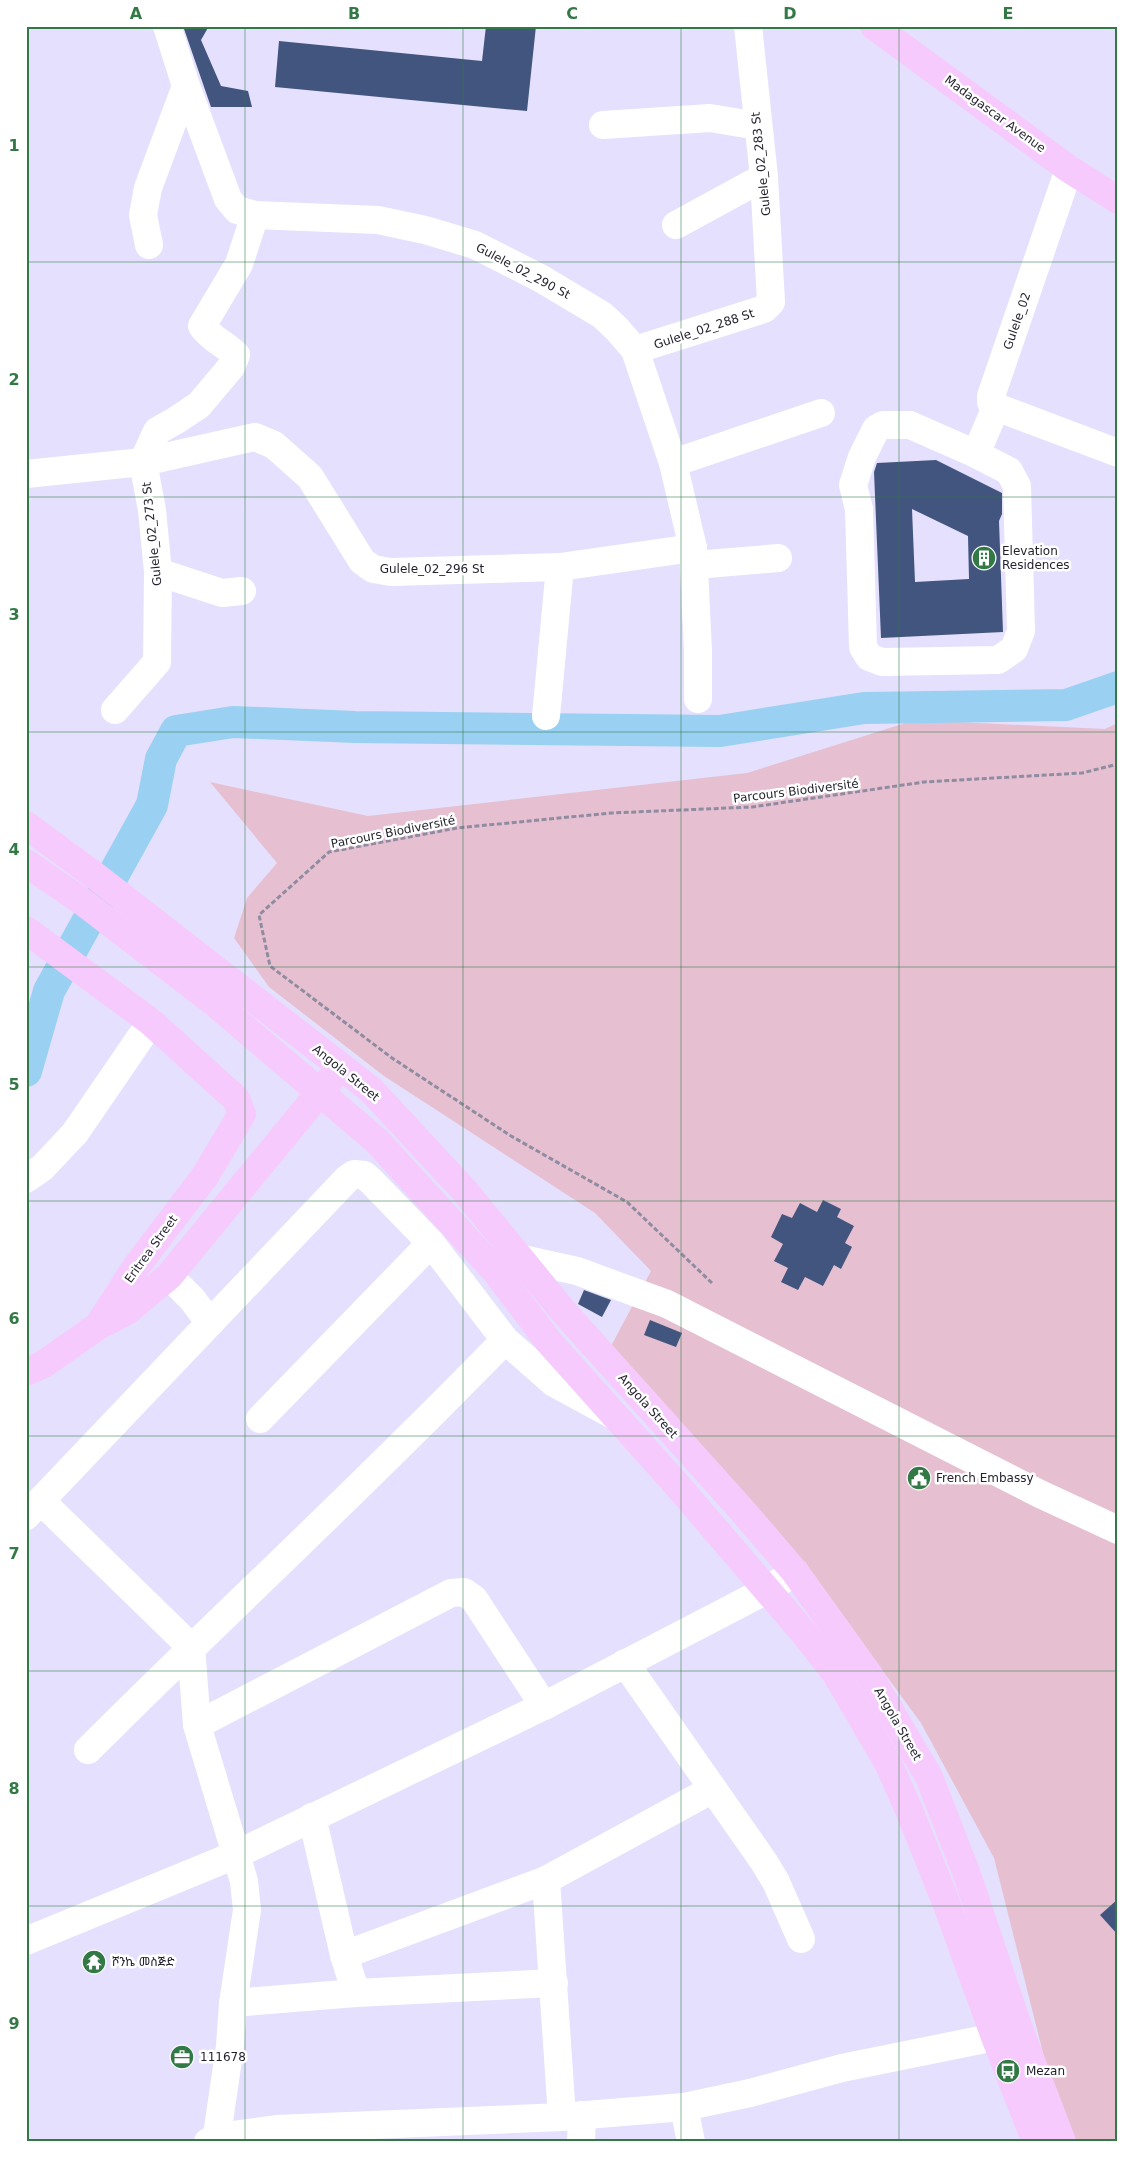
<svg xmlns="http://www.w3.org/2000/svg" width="1144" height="2168" font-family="'DejaVu Sans','Noto Sans Ethiopic',sans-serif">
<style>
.green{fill:#e6c0d0}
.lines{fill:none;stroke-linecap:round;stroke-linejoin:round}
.river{stroke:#9ad1f2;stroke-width:32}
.building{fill:#42557f;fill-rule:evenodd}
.path{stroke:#8f8ca1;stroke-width:3;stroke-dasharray:5 2.5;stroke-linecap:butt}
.minor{stroke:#fff;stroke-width:28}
.major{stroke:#f7cafd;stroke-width:28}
.grid{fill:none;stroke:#327946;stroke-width:1;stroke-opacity:0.55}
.labels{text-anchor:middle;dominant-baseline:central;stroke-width:5;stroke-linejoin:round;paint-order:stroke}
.street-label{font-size:12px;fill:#201e2a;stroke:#fff}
.poi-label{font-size:12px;fill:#201e2a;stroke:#fff;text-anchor:start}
.neatline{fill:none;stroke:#327946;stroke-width:2}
.grid-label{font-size:16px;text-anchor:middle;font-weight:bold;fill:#327946}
</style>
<rect width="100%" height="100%" fill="#e5e0fd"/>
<path class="green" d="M915 720 1105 729 1118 723V2142H1072L1049 2077 994 1858 921 1723 826 1594 611 1346 651 1271 595 1213 384 1076 269 987 234 938 247 898 277 863 210 782 368 816 747 773Z"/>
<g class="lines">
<path class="river" d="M26 1071 49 991 152 805 161 759 176 731 233 722 355 727 720 731 864 708 1066 705 1118 687"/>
</g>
<g class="building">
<path d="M183 26H209L201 40 221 86 248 91 252 107H211Z"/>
<path d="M486 26H536L527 111 275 87 279 41 482 61Z"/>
<path d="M936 460 1002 493V514L999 521 1003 632 881 638 874 472 877 463ZM912 509 968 536 969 579 915 582Z"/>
<path d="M823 1200 841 1209 837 1217 854 1226 845 1243 852 1247 841 1269 834 1265 823 1286 805 1277 798 1290 781 1282 788 1268 774 1261 783 1244 771 1237 782 1214 792 1218 800 1203 817 1212Z"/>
<path d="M584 1290 611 1300 602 1317 578 1304Z"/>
<path d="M650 1320 682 1333 676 1347 644 1335Z"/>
<path d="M1118 1899V1935L1100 1915Z"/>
</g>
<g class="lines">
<path class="path" d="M712 1283 627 1202 511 1136 392 1058 270 966 259 915 329 852 457 828 611 813 752 807 924 782 1082 773 1118 764"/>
<g class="minor">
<path d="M167 26 186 86 228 199 237 210 255 215 378 220 425 230 475 245 540 278 602 315 617 329 635 350 673 463 693 548 698 651V699"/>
<path d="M603 125 710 118 758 126"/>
<path d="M1069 169 991 396V402L996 407 1118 453"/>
<path d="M676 225 764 177"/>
<path d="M149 245 143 215 148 188 186 86"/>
<path d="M635 350 764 309 771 302 764 177 748 26"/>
<path d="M976 454 1009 471 1017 486 1021 631 1014 649 998 660 882 662 869 657 863 647 859 509 853 485 862 457 876 429 883 425H910L976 454 996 407"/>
<path d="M143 462 157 431 175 421 199 405 231 367 236 355C224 343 212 340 202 326L239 264 255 215"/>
<path d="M673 463 821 413"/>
<path d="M26 474 143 462 255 437 274 445 310 477 362 561 373 569 391 572 560 567 693 548"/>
<path d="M695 565 778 558"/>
<path d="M158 572 222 593 242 591"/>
<path d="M115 710 157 662 158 572 152 510 143 462"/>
<path d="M546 716 560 567"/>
<path d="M26 1179 42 1168 75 1133 151 1022"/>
<path d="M507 1266 518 1258 577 1271 667 1304 1040 1494 1118 1530"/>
<path d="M169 1276 192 1299 210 1323"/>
<path d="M260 1419 431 1243"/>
<path d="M41 1501 191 1647 197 1725 244 1881 247 1910 233 2003 230 2046 216 2142"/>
<path d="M26 1516 347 1179 354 1174 364 1175 371 1181 431 1243 505 1340 554 1383 613 1415"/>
<path d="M625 1663 764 1862 776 1882 801 1939"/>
<path d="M197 1725 451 1593 464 1592 474 1599 544 1706"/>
<path d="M88 1750C226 1612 370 1480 505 1340"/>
<path d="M312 1817 344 1955 356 1993"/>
<path d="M546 1880 562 2117"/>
<path d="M26 1941 235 1855 544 1706 767 1590 795 1572"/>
<path d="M344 1955 546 1880 713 1789"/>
<path d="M233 2003 356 1993 554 1983"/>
<path d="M684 2107 691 2142"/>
<path d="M208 2142 218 2137 276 2129 562 2117 684 2107 750 2093 842 2068 995 2037 1018 2030"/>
<path d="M581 2142 582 2115"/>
</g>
<g class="major">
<path d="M874 26 1069 169 1118 200"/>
<path d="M26 825 98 878 371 1090 464 1190 564 1312 740 1508 795 1572 869 1675 929 1777 966 1872 1019 2029 1062 2142"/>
<path d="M26 863 83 902 216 1004 377 1141 497 1273 549 1342 677 1485 804 1633 836 1674 888 1763 909 1810 947 1905 995 2037 1036 2142"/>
<path d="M26 930 151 1022 236 1099 242 1114 205 1176 136 1267 98 1326 44 1364 26 1372"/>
<path d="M104 1323 127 1311 169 1276 330 1080"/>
</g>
</g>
<path class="grid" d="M245 26V2142M463 26V2142M681 26V2142M899 26V2142M26 262H1118M26 497H1118M26 732H1118M26 967H1118M26 1201H1118M26 1436H1118M26 1671H1118M26 1906H1118"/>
<defs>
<g id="building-disc" transform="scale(1.25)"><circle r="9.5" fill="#327946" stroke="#fff"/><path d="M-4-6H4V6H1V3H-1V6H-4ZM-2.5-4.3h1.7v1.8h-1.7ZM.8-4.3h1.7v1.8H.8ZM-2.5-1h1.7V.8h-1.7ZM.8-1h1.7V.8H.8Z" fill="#fff"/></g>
<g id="civic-disc" transform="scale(1.25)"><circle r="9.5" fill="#327946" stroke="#fff"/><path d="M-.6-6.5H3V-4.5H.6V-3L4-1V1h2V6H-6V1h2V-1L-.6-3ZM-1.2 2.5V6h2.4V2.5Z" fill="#fff"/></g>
<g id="temple-disc" transform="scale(1.25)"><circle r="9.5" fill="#327946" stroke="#fff"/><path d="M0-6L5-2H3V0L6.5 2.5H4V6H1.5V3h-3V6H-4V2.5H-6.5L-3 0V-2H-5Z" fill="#fff"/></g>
<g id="office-disc" transform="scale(1.25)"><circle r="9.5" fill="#327946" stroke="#fff"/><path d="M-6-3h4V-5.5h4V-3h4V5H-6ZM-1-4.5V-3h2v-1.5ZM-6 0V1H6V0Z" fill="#fff"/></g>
<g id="bus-disc" transform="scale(1.25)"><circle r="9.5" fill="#327946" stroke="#fff"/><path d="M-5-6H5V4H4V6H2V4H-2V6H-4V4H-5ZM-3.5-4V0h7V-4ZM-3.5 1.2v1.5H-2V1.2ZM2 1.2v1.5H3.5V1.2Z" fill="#fff"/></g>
</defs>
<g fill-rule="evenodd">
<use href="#building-disc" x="984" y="558"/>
<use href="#civic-disc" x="919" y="1478"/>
<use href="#temple-disc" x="94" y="1962"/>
<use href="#office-disc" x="182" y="2057"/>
<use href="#bus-disc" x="1008" y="2071"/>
</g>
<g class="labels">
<g class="street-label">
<text transform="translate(995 114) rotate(36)">Madagascar Avenue</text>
<text transform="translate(761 164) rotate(-96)">Gulele_02_283 St</text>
<text transform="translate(523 271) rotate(28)">Gulele_02_290 St</text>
<text transform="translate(1017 321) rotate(-71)">Gulele_02</text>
<text transform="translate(704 329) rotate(-18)">Gulele_02_288 St</text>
<text transform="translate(152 534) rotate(-96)">Gulele_02_273 St</text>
<text x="432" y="569">Gulele_02_296 St</text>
<text transform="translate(796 791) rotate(-7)">Parcours Biodiversité</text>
<text transform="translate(393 832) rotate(-11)">Parcours Biodiversité</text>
<text transform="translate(346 1073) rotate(39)">Angola Street</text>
<text transform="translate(151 1249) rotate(-54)">Eritrea Street</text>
<text transform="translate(648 1406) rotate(48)">Angola Street</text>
<text transform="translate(898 1724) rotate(60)">Angola Street</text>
</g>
<g class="poi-label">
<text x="1002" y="551">Elevation<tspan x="1002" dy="14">Residences</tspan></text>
<text x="936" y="1478">French Embassy</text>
<text x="112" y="1962">ሾንኬ መስጅድ</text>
<text x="200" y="2057">111678</text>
<text x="1026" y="2071">Mezan</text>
</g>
</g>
<rect width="1144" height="2168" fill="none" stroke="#ffffff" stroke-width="55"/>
<rect x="28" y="28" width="1088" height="2112" class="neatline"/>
<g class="grid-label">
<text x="136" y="19">A</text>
<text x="354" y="19">B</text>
<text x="572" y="19">C</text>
<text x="790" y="19">D</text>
<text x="1008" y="19">E</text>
<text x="14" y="151">1</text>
<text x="14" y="385">2</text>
<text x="14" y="620">3</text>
<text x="14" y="855">4</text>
<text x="14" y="1090">5</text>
<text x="14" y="1324">6</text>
<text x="14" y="1559">7</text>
<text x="14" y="1794">8</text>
<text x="14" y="2029">9</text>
</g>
</svg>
